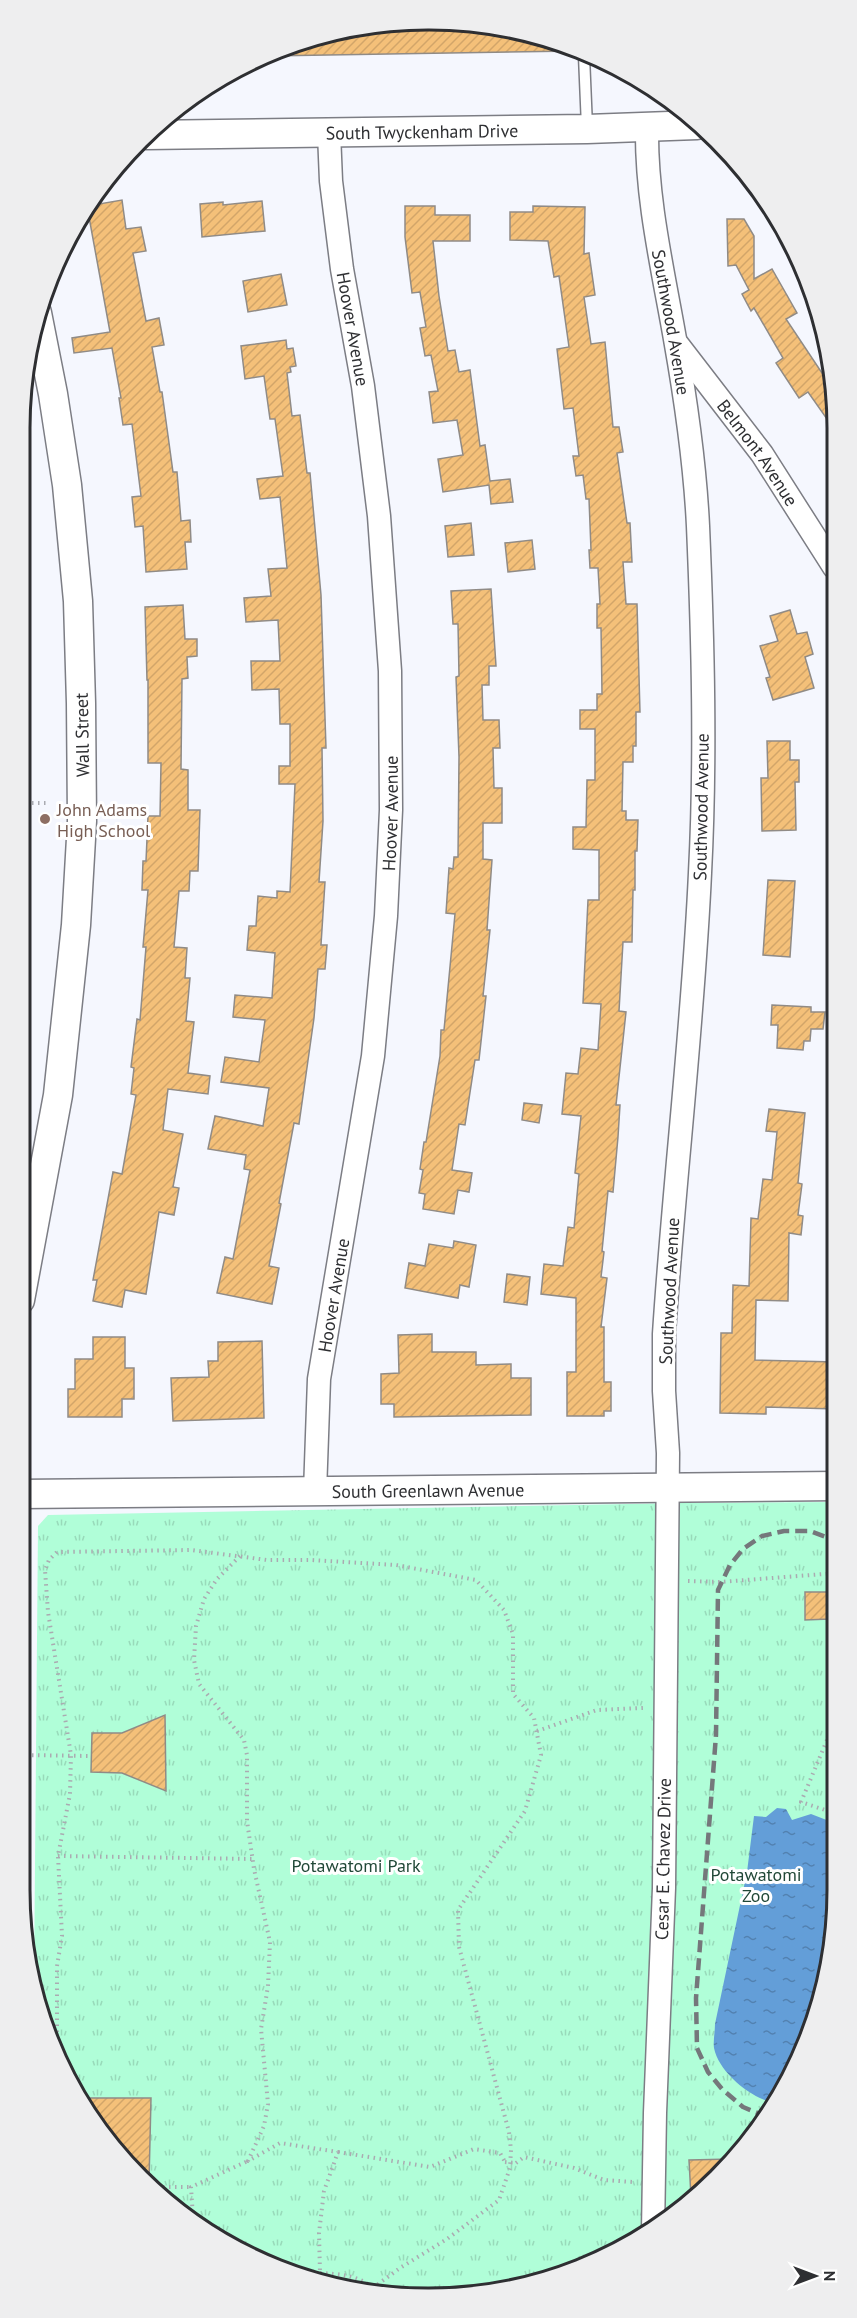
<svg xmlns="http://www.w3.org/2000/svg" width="857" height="2318" font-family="'PT Sans',sans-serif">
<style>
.park{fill:url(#park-tufts)}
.water{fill:url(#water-ripples)}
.building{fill:url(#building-hatch);stroke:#908b86;stroke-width:1.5}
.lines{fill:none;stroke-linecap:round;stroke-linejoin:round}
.service-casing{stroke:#7c7d84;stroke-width:13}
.minor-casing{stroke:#7c7d84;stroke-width:25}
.tertiary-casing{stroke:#7c7d84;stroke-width:31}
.path{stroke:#aaabb1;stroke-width:4;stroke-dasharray:1.5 4.5;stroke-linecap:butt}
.service{stroke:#fff;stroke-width:10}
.minor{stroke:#fff;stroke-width:22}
.tertiary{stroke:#fff;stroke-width:28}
.rail{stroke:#75777b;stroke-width:4.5;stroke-dasharray:12 6;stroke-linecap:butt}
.path-bridge{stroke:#aaabb1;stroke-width:4;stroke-dasharray:1.5 4.5;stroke-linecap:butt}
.education-dot{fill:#8d6e63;stroke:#fff;stroke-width:2}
.labels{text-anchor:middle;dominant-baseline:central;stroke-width:6;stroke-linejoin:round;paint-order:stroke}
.street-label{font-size:18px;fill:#2e2f32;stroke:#fff}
.education-label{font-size:18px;fill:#785e54;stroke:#fff;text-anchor:start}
.park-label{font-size:18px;fill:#214837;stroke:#fff}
.rim{fill:none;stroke:#2e2f32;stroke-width:3}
</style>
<defs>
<pattern id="park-tufts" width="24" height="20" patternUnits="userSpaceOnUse" patternTransform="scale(1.5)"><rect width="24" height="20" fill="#b0fed8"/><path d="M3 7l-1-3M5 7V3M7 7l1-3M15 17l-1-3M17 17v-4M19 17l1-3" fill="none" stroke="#98daba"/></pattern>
<pattern id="water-ripples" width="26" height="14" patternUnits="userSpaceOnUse" patternTransform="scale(1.5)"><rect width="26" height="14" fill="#639ed8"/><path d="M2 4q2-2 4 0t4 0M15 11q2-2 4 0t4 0" fill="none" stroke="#5281b0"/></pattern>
<pattern id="building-hatch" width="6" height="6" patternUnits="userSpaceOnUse" patternTransform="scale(1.5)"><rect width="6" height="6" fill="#f4c079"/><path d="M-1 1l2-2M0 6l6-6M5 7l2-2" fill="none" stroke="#d2a569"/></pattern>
</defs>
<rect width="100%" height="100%" fill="#f5f7fe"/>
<path class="park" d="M837 1502V1890L823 1996 795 2071 753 2138 655 2230 585 2267 509 2291 375 2295 297 2277 224 2244 121 2159 74 2094 41 2021 34 1980 38 1526 48 1515 683 1503Z"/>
<path class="water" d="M777 1808 786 1809 792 1820 811 1814 837 1824V1890L823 1996 795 2071 775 2103C752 2099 719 2073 714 2048 713 2041 715 2032 715 2024L747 1872 754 1816 766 1817Z"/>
<g class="building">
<path d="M374 23V27L487 26 535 34 574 51 267 56 297 41Z"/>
<path d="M122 200 126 229 141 227 146 251 133 253 146 321 159 318 164 345 152 347 160 392H162L173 472H177L181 521 190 520 191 542H185L187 569 146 572 143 526 135 527 132 497 141 496 132 424 123 425 119 398H121L112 348 74 353 72 338 110 332 87 206Z"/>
<path d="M262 201 265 231 202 237 200 204 223 202V205Z"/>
<path d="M405 206H435V215H470V241H433L439 296 448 351 455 350 459 372 470 370 480 446 485 445 490 481 510 479 513 502 491 504 489 485 443 492 438 459 463 455 457 420 433 423 429 392 438 391 431 355 425 356 420 328 426 327 420 292 412 293 405 237Z"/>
<path d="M533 206 585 207 584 254 589 253 595 295 584 297 591 344 605 342 613 427H619L623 452 617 453 627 523H630L632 562H623L626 604H637L640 712H636V746H633V762H623L622 811H626V820H638L637 851H635V890H633L632 942H623L619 1011 626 1012 616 1105H620L618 1137 613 1192 608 1191 602 1251 604 1252 601 1277 607 1278 601 1327H604V1382H611V1411H604V1416H567V1372H576V1298L541 1294 544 1264 563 1266 568 1227 574 1228 579 1174 575 1173 581 1116 562 1114 566 1073 578 1074 581 1048 598 1050 601 1004 583 1003 588 900H599V850L573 849V827H586L587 780H595V729H580V710H597V694H602L601 628H597V604H600L598 568H590L589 550H591L589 499H586L583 475 576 476 573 456H579L573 408 564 409 557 349 569 347 559 276 554 277 548 241 510 240V212H533Z"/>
<path d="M727 219H744L754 236V279L772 269 797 313 786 319 834 391V429L808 392 799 398 776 363 783 358 754 308 751 311 742 294 749 290 736 265 728 266Z"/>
<path d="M281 274 287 305 248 312 243 281Z"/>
<path d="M286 340 287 349 293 348 296 366 290 367 291 372 287 373 292 416 300 415 307 473H310L321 595 326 748H322L323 821 319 882H325L321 945H327L325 969H318L314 1018 299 1124 294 1123 279 1203 281 1204 269 1266 279 1268 272 1304 217 1293 225 1257 233 1259 250 1170 244 1169 246 1155 208 1149 215 1116 263 1126 269 1088 221 1082 225 1057 259 1062 265 1020 233 1017 235 995 272 998 275 953 247 950 249 926H256L258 896 277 898V891L290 892 295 784H279V766H290V724H280L279 689 252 690 251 661H280L278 620 246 622 244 598 271 596 268 569 287 568 280 497 260 499 257 479 283 476 275 419H270L264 376 245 379 241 346Z"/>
<path d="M471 523 474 555 448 557 445 526Z"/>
<path d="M532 540 535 569 508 572 505 543Z"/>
<path d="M491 589 496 666H489V685H482L483 720H499L500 748H493L494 788H502V823H483V859L492 860 487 930H490L483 996H486L479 1060H475L465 1125 459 1124 452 1170 472 1173 469 1192 458 1190 454 1214 423 1209 425 1194 419 1193 423 1170 420 1169 424 1142H426L440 1056 441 1030H444L455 914 446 913 449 868 453 869 454 857H458L459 757 456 677 459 676 458 624H453L451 591Z"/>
<path d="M183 605 185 639H197V656L187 657 188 678 182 679 181 769 188 770V810H200L198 871H190L189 891H179L174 947 187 948 185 978H190L186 1021 194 1022 188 1073 210 1076 208 1094 168 1089 163 1130 183 1134 173 1187 179 1188 174 1215 159 1212 146 1294 125 1290 122 1307 93 1301 97 1280H93L113 1172 122 1174 136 1095 131 1094 134 1068 131 1067 137 1019 140 1020 146 947H143L148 890H142L143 861H146L148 816H160L161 763H148V680H147L145 607Z"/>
<path d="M790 610 797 634 807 632 813 654 805 657 814 688 773 700 766 678 770 677 760 646 778 641 770 616Z"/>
<path d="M767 741H790V760H799V782H795L796 830 762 831 761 778H768Z"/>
<path d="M768 880 795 881 790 957 763 955Z"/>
<path d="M772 1005 811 1007V1012H825L823 1029H811L810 1041H804L803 1050 777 1048 778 1025H771Z"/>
<path d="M524 1103 542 1105 539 1123 522 1120Z"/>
<path d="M769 1109 805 1113 798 1183 802 1184 798 1215 803 1216 801 1235 789 1233 788 1301 756 1300 755 1360 836 1362V1409L766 1407V1414L720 1413 721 1333H732L733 1285 749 1286 751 1218 758 1219 763 1179 772 1180 777 1132 766 1131Z"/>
<path d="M454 1241 476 1245 469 1287 460 1285 458 1298 405 1288 409 1263 425 1266 429 1244 453 1248Z"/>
<path d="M507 1274 530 1277 527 1305 504 1302Z"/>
<path d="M432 1334V1352H476V1365L511 1364V1378H531V1415L394 1417V1404H381V1374L399 1373 398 1335Z"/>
<path d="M93 1337H125V1368H134V1399H122V1417H68V1389H75V1359H93Z"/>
<path d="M262 1341 264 1418 173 1421 171 1378 209 1377 208 1361H218V1342Z"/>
<path d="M805 1592H828L829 1619 805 1620Z"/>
<path d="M165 1715 166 1791 122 1773 91 1772 92 1733H122Z"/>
<path d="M77 2098H151L149 2182 121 2159Z"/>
<path d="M731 2159 709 2180 691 2197 689 2160Z"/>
</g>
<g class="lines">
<g class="service-casing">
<path id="service" d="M584 56 587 127"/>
</g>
<g class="minor-casing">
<g id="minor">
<path id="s1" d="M647 128C646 199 663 270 675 339 686 401 695 464 698 526 703 642 706 758 700 873 693 1027 674 1181 664 1334V1391L668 1453 664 1888 655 2113 653 2231"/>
<path id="s2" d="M678 345 762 454 834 567"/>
<path id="s3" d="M315 1492 319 1379 373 1056 386 916 391 810 390 671 379 516 363 386 342 269 331 181 329 133"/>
</g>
</g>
<g class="tertiary-casing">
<g id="tertiary">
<path id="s4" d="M146 135 587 129 697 125"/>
<path d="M20 1300 58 1095 76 925 82 821 81 703 78 601 67 485 53 394 37 313"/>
<path id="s5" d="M20 1494 837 1486"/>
</g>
</g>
<g class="path">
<path d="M20 472 27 470"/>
<path d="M20 803H46"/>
<path d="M240 1556 217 1579 204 1599 196 1626 194 1660 199 1684 244 1740 247 1755V1821L254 1869 270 1942 268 1986 261 2029 268 2104 264 2126 248 2161 280 2143 338 2152 324 2191 319 2233 320 2273 301 2275 299 2277"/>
<path d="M688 1581 720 1582 837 1573"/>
<path d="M537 1731 597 1710 643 1708"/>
<path d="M827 1740 801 1802 837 1814"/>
<path d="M20 1755 90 1756"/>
<path d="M58 1856 253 1859"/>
<path d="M57 2056V1966L62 1936 58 1856 70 1794 71 1755 48 1612 45 1570 49 1560 57 1552 191 1550 267 1560H311L396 1565 476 1580 504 1610 513 1634V1694L534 1718 541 1755 525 1811 458 1910 459 1947 509 2132 511 2150 510 2168 499 2200 447 2239 400 2268 366 2293"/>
<path d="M338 2152 430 2167 474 2149 500 2153 505 2162"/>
<path d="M516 2163 524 2157 574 2168 604 2180 633 2182"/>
<path d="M157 2187H191"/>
<path d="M193 2218 191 2187 248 2161"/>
<path d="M320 2273C339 2274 357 2275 372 2287"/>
</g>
<use href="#service" class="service"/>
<use href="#minor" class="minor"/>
<use href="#tertiary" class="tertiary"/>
<path class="rail" d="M767 2117 743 2107 722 2089 708 2072 697 2048 696 1998 716 1735 718 1590 730 1565 743 1549 762 1536 784 1531H810L837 1541"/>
<path class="path-bridge" d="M505 2162 516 2163"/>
</g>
<circle class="education-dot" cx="45" cy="819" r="6"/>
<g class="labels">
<g class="street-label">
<text stroke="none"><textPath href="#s4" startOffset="276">South Twyckenham Drive</textPath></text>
<text stroke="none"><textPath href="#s1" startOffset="196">Southwood Avenue</textPath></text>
<text transform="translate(353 329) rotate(80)">Hoover Avenue</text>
<text stroke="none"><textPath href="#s2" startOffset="134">Belmont Avenue</textPath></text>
<text transform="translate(82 735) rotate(-91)">Wall Street</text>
<text transform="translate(701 807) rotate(-89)">Southwood Avenue</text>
<text stroke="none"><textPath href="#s3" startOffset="684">Hoover Avenue</textPath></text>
<text transform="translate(669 1291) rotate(-87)">Southwood Avenue</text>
<text stroke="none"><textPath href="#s3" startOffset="198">Hoover Avenue</textPath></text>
<text stroke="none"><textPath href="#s5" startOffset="408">South Greenlawn Avenue</textPath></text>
<text transform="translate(663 1859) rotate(-89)">Cesar E. Chavez Drive</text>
</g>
<g class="education-label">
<text x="57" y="809">John Adams<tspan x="57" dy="21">High School</tspan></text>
</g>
<g class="park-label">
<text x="356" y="1865">Potawatomi Park</text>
<text x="756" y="1874">Potawatomi<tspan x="756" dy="21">Zoo</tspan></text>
</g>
</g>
<path d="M0 0H857V2318H0ZM428 30H429A398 398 0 0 1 827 428V1890A398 398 0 0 1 429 2288H428A398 398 0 0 1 30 1890V428A398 398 0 0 1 428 30Z" fill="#eeeeef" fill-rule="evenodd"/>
<path class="rim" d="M428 30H429A398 398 0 0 1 827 428V1890A398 398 0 0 1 429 2288H428A398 398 0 0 1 30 1890V428A398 398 0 0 1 428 30Z"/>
<g transform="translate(815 2276) rotate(90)" stroke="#ffffff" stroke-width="4.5" paint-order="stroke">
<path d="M0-4.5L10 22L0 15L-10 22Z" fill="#2e2f32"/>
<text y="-9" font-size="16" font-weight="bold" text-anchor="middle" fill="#2e2f32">N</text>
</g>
</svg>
